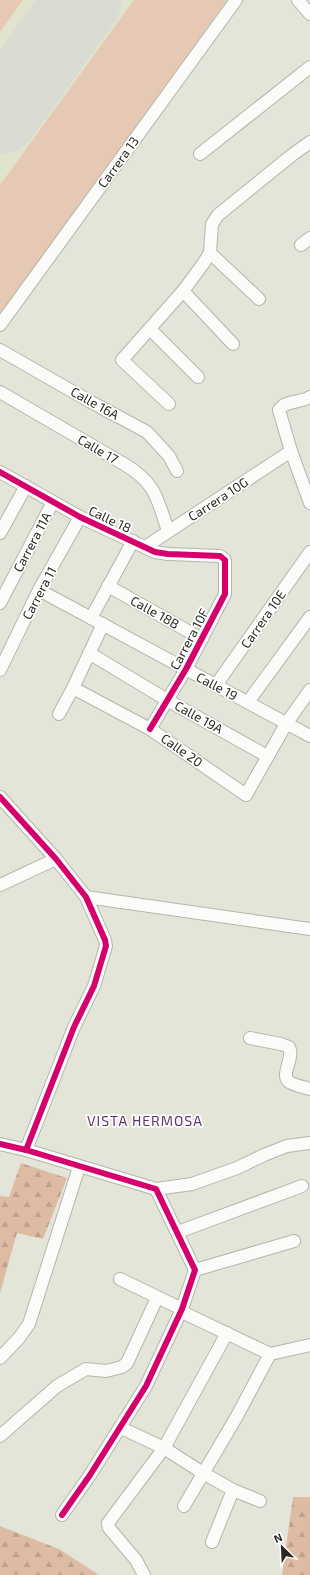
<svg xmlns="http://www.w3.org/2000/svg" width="310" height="1575" font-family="'Exo 2',sans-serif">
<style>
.built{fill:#e1e3cd}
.green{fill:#e5c9b4}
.forest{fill:url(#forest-firs)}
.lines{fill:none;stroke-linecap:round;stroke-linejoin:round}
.runway{stroke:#dadbd2;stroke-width:77}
.minor-casing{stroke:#b4b5ab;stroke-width:14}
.minor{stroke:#fbfbf9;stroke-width:12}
.cycleway-casing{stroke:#fff;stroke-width:8}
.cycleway{stroke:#d6006c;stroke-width:6}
.labels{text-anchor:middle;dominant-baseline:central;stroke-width:3.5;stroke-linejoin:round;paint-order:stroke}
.street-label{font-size:13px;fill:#27281f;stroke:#fff}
.neighbourhood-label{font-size:14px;letter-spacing:1px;fill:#5e356b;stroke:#fff}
</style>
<defs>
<pattern id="forest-firs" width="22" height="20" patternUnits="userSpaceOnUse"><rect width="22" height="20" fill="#debca4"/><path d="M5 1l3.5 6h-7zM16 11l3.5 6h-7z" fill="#bea28d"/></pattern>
</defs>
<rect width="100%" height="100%" fill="#e4e5d9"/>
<path class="built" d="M0 0H227L0 316Z"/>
<g class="green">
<path d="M0 0H23L0 32Z"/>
<path d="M134 0H227L0 316V185Z"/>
</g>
<g class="forest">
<path d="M21 1163 67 1178 43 1239 17 1233 0 1293V1196L9 1197Z"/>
<path d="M293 1497H310V1575H282Z"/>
<path d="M0 1526 59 1549 99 1575H0Z"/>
</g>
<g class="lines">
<path class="runway" d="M0 116 83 0"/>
<g class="minor-casing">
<g id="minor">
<path d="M298 0 310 14"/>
<path d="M200 154 310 67"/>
<path d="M301 245 310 238"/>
<path d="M210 253 259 299"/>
<path d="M183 291 233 344"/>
<path d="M0 325 236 0"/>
<path d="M150 329 198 377"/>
<path d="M0 350 91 402 147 432 169 456 177 471"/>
<path d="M0 392 124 464C156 483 157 498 168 531"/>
<path d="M310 397C301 403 285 400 279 410L291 451 310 503"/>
<path d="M169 404 122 360 183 291 203 264 210 253 212 224 218 215 292 155 310 142"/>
<path d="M0 472 80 517 155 552 168 554 220 556 225 560V594L186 669 150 729"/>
<path d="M0 533 26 486"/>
<path d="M145 547 291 451"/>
<path d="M108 586 202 639"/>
<path d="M39 590 310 736"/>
<path d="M0 603 53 502"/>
<path d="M91 618 133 541"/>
<path d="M89 653 167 700 267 756"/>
<path d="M0 670 39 590 80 517"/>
<path d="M216 685 310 552"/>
<path d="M73 688 150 729 246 795 286 724 310 690"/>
<path d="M248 702 310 617"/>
<path d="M59 714 73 688 103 624"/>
<path d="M0 797 56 859 86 897 105 940 106 946 94 986 74 1027 26 1150"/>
<path d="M0 885 56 859"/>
<path d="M86 897 310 929"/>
<path d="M250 1038 281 1044 289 1047C295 1058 278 1077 291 1083 297 1086 304 1087 310 1089"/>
<path d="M0 1144 26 1150 156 1189 195 1270 182 1309 146 1386 90 1475 62 1515"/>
<path d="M156 1189 192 1184 237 1168 264 1155 287 1146 310 1143"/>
<path d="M178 1232 302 1186"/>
<path d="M195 1270 294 1241"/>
<path d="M120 1279 182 1309"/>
<path d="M180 1311 270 1354 310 1345"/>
<path d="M0 1358 19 1338 29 1324 79 1167"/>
<path d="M121 1428 164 1448 203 1473 233 1490 260 1501"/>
<path d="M0 1436 57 1386 86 1369 106 1371 122 1367 127 1363 157 1298"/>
<path d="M184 1506 237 1416 270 1354"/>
<path d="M212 1542 233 1490"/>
<path d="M144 1575 136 1560 109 1528 108 1523 164 1448 227 1333"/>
</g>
</g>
<use href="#minor" class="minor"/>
<g class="cycleway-casing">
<g id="cycleway">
<path d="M0 472 80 517 155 552 168 554 220 556 225 560V594L186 669 150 729"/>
<path d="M0 797 56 859 86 897 105 940 106 946 94 986 74 1027 26 1150"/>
<path d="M0 1144 26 1150 156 1189 195 1270 182 1309 146 1386 90 1475 62 1515"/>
</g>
</g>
<use href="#cycleway" class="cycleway"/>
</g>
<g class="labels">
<g class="street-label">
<text transform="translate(118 162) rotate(-54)">Carrera 13</text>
<text transform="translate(95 403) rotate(29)">Calle 16A</text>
<text transform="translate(98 449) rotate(30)">Calle 17</text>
<text transform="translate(218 499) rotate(-33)">Carrera 10G</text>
<text transform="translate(110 519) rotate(25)">Calle 18</text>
<text transform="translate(32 542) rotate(-62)">Carrera 11A</text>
<text transform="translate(39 593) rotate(-62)">Carrera 11</text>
<text transform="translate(155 612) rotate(29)">Calle 18B</text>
<text transform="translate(263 619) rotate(-55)">Carrera 10E</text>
<text transform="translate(189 639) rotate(-62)">Carrera 10F</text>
<text transform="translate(217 686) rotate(28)">Calle 19</text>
<text transform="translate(199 717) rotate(29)">Calle 19A</text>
<text transform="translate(182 750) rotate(35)">Calle 20</text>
</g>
<g class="neighbourhood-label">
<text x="145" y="1120">VISTA HERMOSA</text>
</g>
</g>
<g transform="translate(282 1547) rotate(336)" stroke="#ffffff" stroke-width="3" paint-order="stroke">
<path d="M0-3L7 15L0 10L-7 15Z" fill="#27281f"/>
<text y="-6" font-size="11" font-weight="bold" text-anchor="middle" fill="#27281f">N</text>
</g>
</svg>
